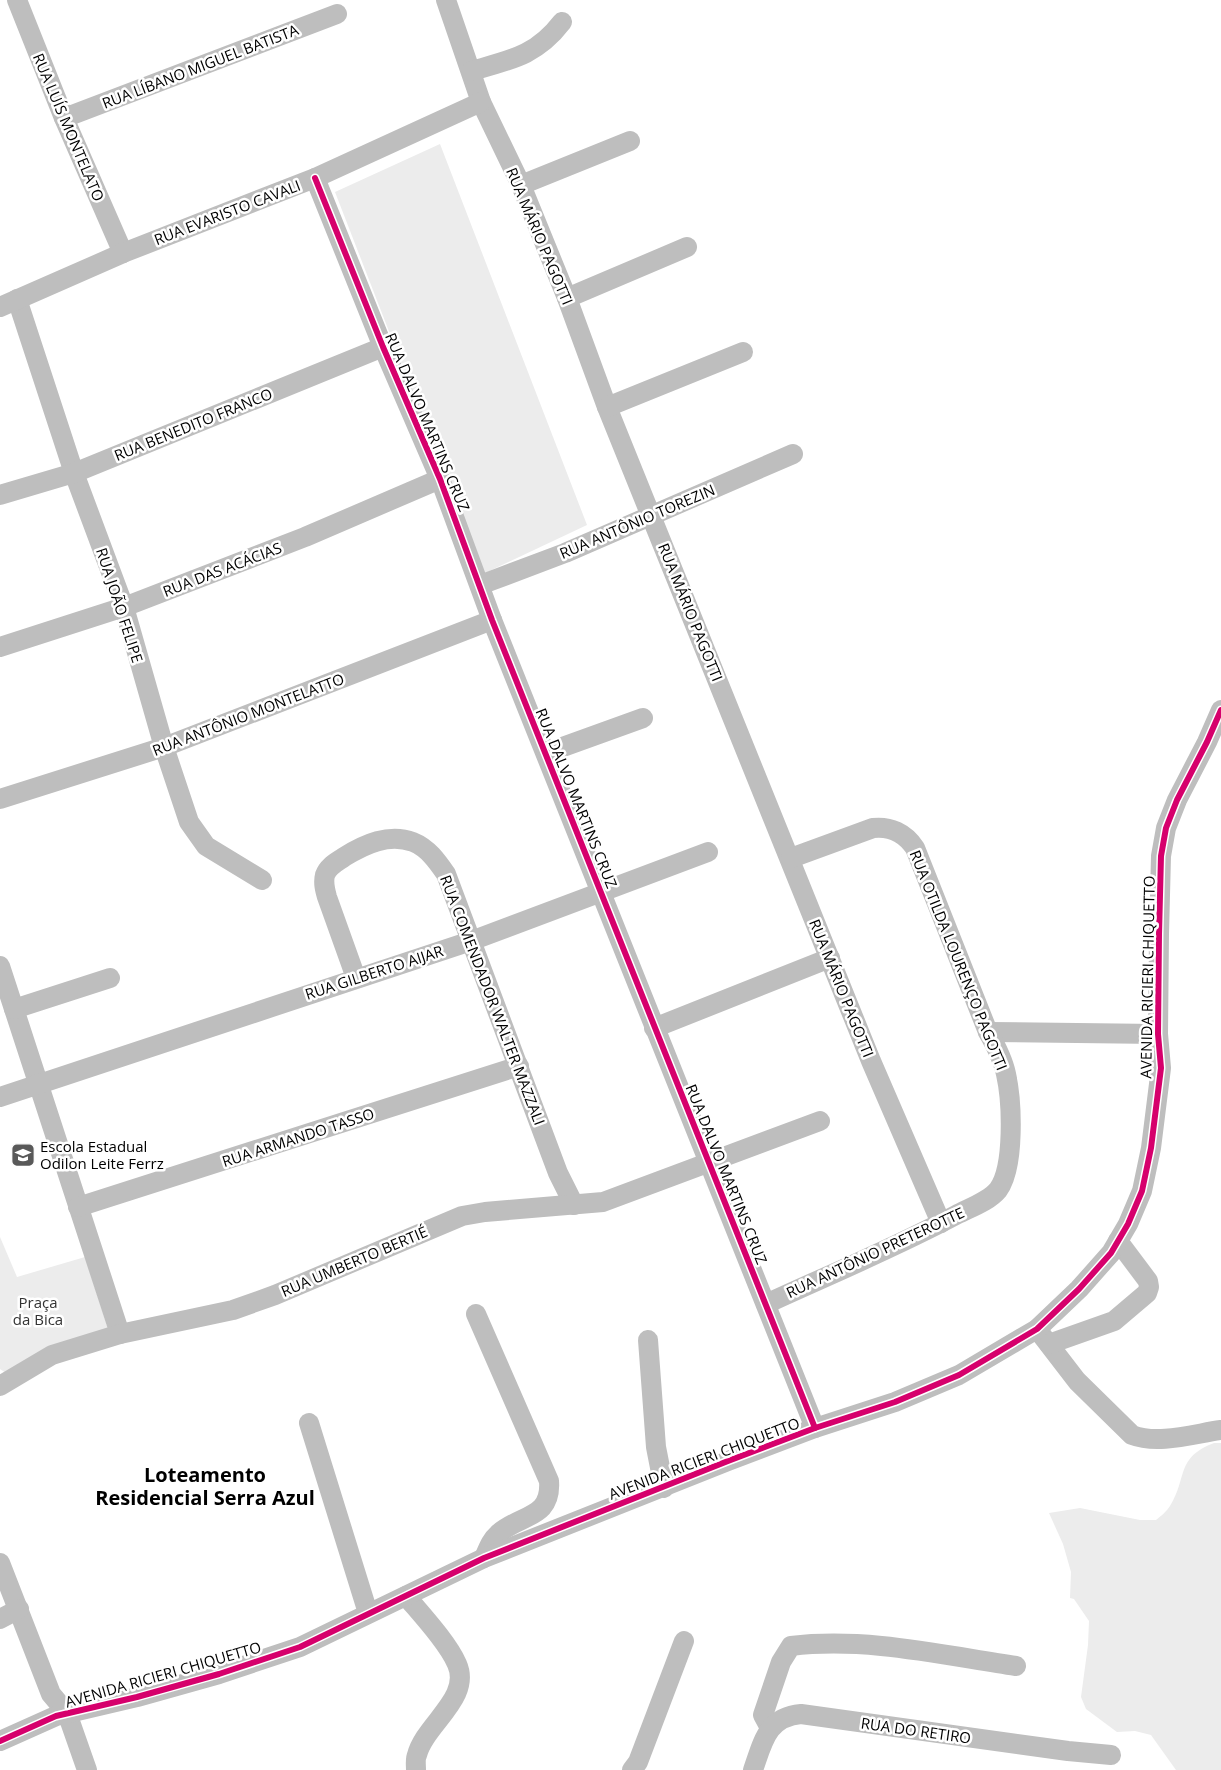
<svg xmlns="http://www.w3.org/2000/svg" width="1221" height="1770" font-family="'Open Sans',sans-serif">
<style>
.green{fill:#ececec}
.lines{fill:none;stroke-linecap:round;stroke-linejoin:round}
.minor{stroke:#bebebe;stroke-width:20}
.cycleway-casing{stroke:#fff;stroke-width:9}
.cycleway{stroke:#d6006c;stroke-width:6}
.labels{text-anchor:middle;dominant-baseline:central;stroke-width:5;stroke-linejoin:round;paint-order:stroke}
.street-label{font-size:15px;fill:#000;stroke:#fff}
.poi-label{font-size:15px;fill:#000;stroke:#fff;text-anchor:start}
.park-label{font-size:15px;fill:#333;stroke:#fff}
.district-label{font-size:20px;font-weight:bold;fill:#000;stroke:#fff}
</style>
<rect width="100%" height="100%" fill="#fff"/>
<g class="green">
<path d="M440 144 587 525 483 574 335 192Z"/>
<path d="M0 1237 17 1277 85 1257 108 1329 6 1373 0 1369Z"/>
<path d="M1214 1443H1221V1770H1176L1151 1735 1135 1731 1117 1732 1086 1709 1081 1697 1088 1645 1089 1621 1074 1599 1070 1598 1071 1572 1063 1544 1049 1513 1080 1508 1140 1520H1156C1161 1516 1167 1511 1170 1506 1188 1477 1175 1458 1214 1443Z"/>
</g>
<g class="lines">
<g class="minor">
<path d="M17 0 64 118 123 253"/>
<path d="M446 0 481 102 521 185 567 298 607 407 871 1061 941 1223"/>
<path d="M471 71C510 60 536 56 562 22"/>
<path d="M64 118 337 14"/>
<path d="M315 178 383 347 440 479 492 620 815 1428"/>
<path d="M521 185 630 141"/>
<path d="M567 298 687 247"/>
<path d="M17 299 74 473 124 607 164 747 189 822 206 846 262 880"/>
<path d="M0 307 123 253 315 178 481 102"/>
<path d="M607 407 743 352"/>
<path d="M0 495 74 473 383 347"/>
<path d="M480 585 565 553 793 454"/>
<path d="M0 647 124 607 305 537 440 479"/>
<path d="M546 753 643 718"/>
<path d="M0 799 164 747 492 620"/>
<path d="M0 966 120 1334"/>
<path d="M356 978 327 897C325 890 323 883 325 875 328 866 337 862 344 857 365 844 389 833 413 842 428 848 437 861 446 874L558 1173 574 1205"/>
<path d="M14 1009 110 978"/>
<path d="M654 1028 830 958"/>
<path d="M988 1032 1158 1034"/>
<path d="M0 1097 471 941 708 852"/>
<path d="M78 1207 519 1066"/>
<path d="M766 1304C829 1275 894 1248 956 1215 969 1208 988 1202 998 1190 1015 1167 1012 1101 1006 1074 1003 1059 996 1046 988 1032L915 848C905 833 890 826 873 828L791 858"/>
<path d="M476 1314 549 1481C552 1519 520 1514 498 1534 491 1540 488 1549 484 1558"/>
<path d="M1037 1329 1077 1381 1132 1435C1158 1445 1193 1434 1221 1430"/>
<path d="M648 1340 656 1447 664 1488"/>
<path d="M1049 1344 1114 1321 1147 1293 1149 1287 1148 1281 1118 1241"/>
<path d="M0 1386 52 1355 120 1334 233 1310 275 1295 462 1216 485 1212 603 1202 820 1121"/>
<path d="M309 1423 368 1613"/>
<path d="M0 1563 51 1694 67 1713 87 1770"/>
<path d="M406 1596C421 1614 448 1643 457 1664 472 1698 425 1724 417 1755 415 1759 416 1765 416 1770"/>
<path d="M0 1619 19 1609"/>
<path d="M770 1728 763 1715 781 1662 791 1646C866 1637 942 1655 1016 1666"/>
<path d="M0 1741 56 1716 137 1697 219 1674 300 1647 484 1558 728 1461 815 1428 895 1402 959 1375 1037 1329 1079 1289 1111 1253 1128 1224 1142 1191 1151 1148 1161 1068 1158 1034 1159 934 1161 856 1166 828 1177 800 1207 742 1221 710"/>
<path d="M632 1770 638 1762 684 1641"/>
<path d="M753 1770C763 1742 767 1717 801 1714L1068 1751 1111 1755"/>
</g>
<g class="cycleway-casing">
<g id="cycleway">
<path d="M315 178 383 347 440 479 492 620 815 1428"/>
<path d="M0 1741 56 1716 137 1697 219 1674 300 1647 484 1558 728 1461 815 1428 895 1402 959 1375 1037 1329 1079 1289 1111 1253 1128 1224 1142 1191 1151 1148 1161 1068 1158 1034 1159 934 1161 856 1166 828 1177 800 1207 742 1221 710"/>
</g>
</g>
<use href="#cycleway" class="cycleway"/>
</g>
<defs>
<g id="school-square" transform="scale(1.25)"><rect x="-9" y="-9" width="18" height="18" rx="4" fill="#595959" stroke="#fff"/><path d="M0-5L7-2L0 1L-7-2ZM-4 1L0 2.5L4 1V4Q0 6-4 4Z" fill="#fff"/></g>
</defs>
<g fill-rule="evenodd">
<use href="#school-square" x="23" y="1155"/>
</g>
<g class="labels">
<g class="street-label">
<text transform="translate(200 66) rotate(-21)">RUA LÍBANO MIGUEL BATISTA</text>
<text transform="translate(69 127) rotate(67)">RUA LUÍS MONTELATO</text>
<text transform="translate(227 212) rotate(-21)">RUA EVARISTO CAVALI</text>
<text transform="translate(540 236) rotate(67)">RUA MÁRIO PAGOTTI</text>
<text transform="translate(428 422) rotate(67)">RUA DALVO MARTINS CRUZ</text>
<text transform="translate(193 424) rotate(-22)">RUA BENEDITO FRANCO</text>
<text transform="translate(637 521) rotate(-23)">RUA ANTÔNIO TOREZIN</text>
<text transform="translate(222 569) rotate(-21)">RUA DAS ACÁCIAS</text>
<text transform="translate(120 605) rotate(72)">RUA JOÃO FELIPE</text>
<text transform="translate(691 612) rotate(68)">RUA MÁRIO PAGOTTI</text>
<text transform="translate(248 714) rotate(-21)">RUA ANTÔNIO MONTELATTO</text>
<text transform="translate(577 798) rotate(68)">RUA DALVO MARTINS CRUZ</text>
<text transform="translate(959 960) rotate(68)">RUA OTILDA LOURENÇO PAGOTTI</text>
<text transform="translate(374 972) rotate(-18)">RUA GILBERTO AIJAR</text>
<text transform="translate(1147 977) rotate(-89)">AVENIDA RICIERI CHIQUETTO</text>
<text transform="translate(842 988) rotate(68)">RUA MÁRIO PAGOTTI</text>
<text transform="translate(493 1000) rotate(69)">RUA COMENDADOR WALTER MAZZALI</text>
<text transform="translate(298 1137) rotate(-18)">RUA ARMANDO TASSO</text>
<text transform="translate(727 1174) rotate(68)">RUA DALVO MARTINS CRUZ</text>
<text transform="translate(875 1252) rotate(-25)">RUA ANTÔNIO PRETEROTTE</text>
<text transform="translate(354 1261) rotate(-23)">RUA UMBERTO BERTIÉ</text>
<text transform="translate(704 1458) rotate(-21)">AVENIDA RICIERI CHIQUETTO</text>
<text transform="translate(163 1674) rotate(-16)">AVENIDA RICIERI CHIQUETTO</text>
<text transform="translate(916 1730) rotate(8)">RUA DO RETIRO</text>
</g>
<g class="poi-label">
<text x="40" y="1146">Escola Estadual<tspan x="40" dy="17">Odilon Leite Ferrz</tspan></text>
</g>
<g class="park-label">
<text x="38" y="1302">Praça<tspan x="38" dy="17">da Bica</tspan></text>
</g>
<g class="district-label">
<text x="205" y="1474">Loteamento<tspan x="205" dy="23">Residencial Serra Azul</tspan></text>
</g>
</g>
</svg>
